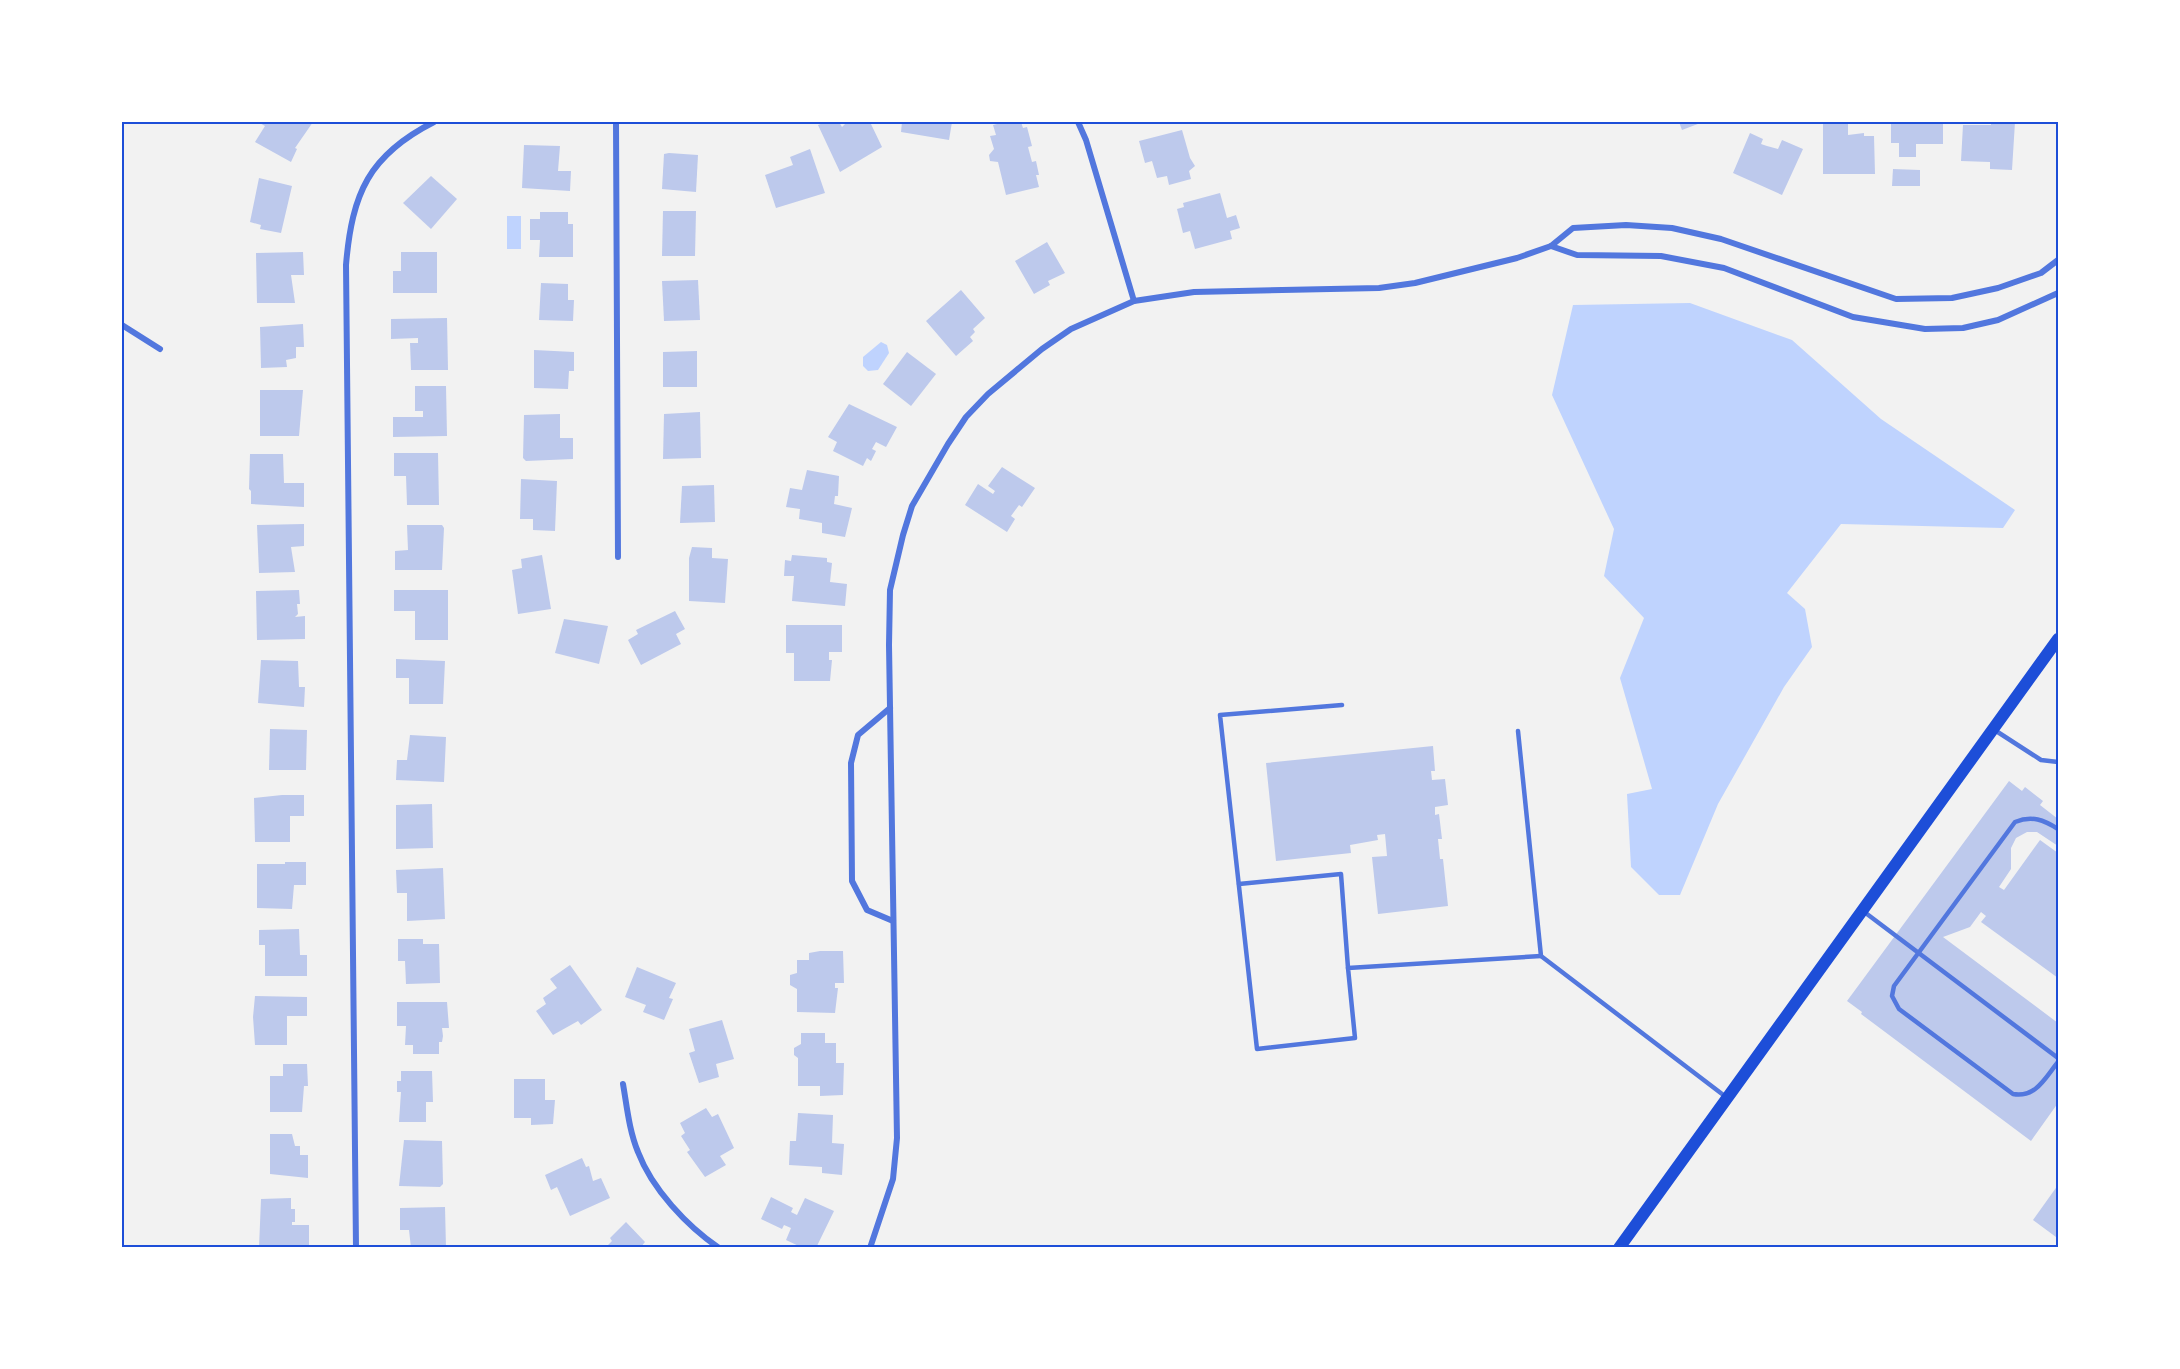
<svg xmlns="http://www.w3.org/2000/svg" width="2180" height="1369" font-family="'DejaVu Sans',sans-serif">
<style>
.water{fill:#bfd3fe}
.building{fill:#bdc9ec}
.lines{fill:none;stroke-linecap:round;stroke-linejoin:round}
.service{stroke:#5277de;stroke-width:4.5}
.minor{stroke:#5277de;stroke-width:6}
.secondary{stroke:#1d4ed8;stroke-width:12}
.neatline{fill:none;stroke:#1d4ed8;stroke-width:2}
</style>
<rect width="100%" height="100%" fill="#f2f2f2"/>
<g class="water">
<rect x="507" y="216" width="14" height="33"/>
<path d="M1690 303 1792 340 1881 419 2015 510 2003 528 1841 524 1787 593 1805 609 1812 647 1784 687 1718 804 1680 895H1659L1631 867 1627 794 1652 789 1620 678 1644 618 1604 576 1614 529 1552 395 1573 305Z"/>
<path d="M881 342 887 345 889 353 878 370 868 371 863 366V357Z"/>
</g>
<g class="building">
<path d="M258 122H313L295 148 297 149 291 162 255 142 265 126Z"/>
<path d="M826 122H839L842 127 847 122H870L882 147 840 172 818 125Z"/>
<path d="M902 122H952L949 140 901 132Z"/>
<path d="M1005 122H1021L1023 128 1027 127 1032 146 1028 147 1032 162 1036 161 1039 175H1036L1039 187 1006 195 998 162 990 161 989 155 994 149 990 136 996 135 993 125Z"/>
<path d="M1679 122H1703L1682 130Z"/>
<path d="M1823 122H1848V135L1864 133V136H1874L1875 174H1823Z"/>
<path d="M1891 122H1943V144H1916V157H1899V143H1891Z"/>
<path d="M1991 122H2015L2012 170 1990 169V162L1961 161 1963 125H1991Z"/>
<path d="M1182 130 1190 158 1195 166 1189 171 1191 179 1169 185 1167 176 1157 178 1152 161 1145 163 1139 141Z"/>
<path d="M1750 133 1763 139 1761 144 1767 146 1778 149 1782 140 1803 149 1782 195 1733 173Z"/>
<path d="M524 145 560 146 558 171H571L570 191 522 188Z"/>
<path d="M810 149 825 193 776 208 765 175 793 165 790 157Z"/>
<path d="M669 153 698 155 696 192 662 189 664 154Z"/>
<path d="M1893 169 1920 170V186H1892Z"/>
<path d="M431 176 457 199 431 229 403 203Z"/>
<path d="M259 178 292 186 281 233 260 229 261 225 250 222Z"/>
<path d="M1220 193 1227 218 1236 215 1240 228 1230 231 1232 239 1195 249 1190 231 1183 233 1177 209 1184 207 1183 203Z"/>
<path d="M663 211H696L695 256H662Z"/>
<path d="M540 212H568V224H573V257H539L540 240H530V219H540Z"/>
<path d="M1047 242 1065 273 1048 281 1050 285 1034 294 1015 261Z"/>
<path d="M303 252 304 275H291L295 303H257L256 253Z"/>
<path d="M401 252H437V293H393V271H401Z"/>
<path d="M698 280 700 320 664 321 662 281Z"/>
<path d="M541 283 568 284V300H574L573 321 539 320Z"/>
<path d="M961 290 985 318 973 329 975 332 970 337 973 341 956 356 926 321Z"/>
<path d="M447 318 448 370H411L410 343H418V338L391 339V319Z"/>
<path d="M303 324 304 347H296V358L286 360 287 367 261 368 260 327Z"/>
<path d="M534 350 574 352V371H569L568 389 534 388Z"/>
<path d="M697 351V387H663V352Z"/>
<path d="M907 352 936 374 911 406 883 384Z"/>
<path d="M415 386H446L447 436 393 437V417H423V411H415Z"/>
<path d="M260 390H303L299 436H260Z"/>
<path d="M849 404 897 427 886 447 876 442 872 449 876 451 871 461 867 458 863 466 833 451 837 442 828 437Z"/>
<path d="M700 412 701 458 663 459 664 414Z"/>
<path d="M560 414V438H573V459L526 461 523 458 524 415Z"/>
<path d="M394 453H438L439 505H407L406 476H394Z"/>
<path d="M250 454H283L284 483H304V507L251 504V491L249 489Z"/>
<path d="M1002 467 1035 488 1022 507 1019 505 1011 516 1015 519 1007 532 965 505 978 484 993 494 995 491 988 486Z"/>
<path d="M807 470 839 476 838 496H835L834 504 852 508 845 537 822 533V523L799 519 800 509 786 507 790 488 802 490Z"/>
<path d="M521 479 557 481 555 531 533 530V519H520Z"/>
<path d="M714 485 715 522 680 523 682 486Z"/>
<path d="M304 524V546L291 547 295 572 259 573 257 525Z"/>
<path d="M407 525H442L444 528 442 570H395V551L408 550Z"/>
<path d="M692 547 712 548V558L728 559 725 603 689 601V558Z"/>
<path d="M542 555 551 609 518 614 512 570 522 568 521 559Z"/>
<path d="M792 555 827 558V562L832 563 830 582 847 584 845 606 792 601 794 576H784L785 560 791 561Z"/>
<path d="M299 590 300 604H297L298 614 295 617 305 616V639L257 640 256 591Z"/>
<path d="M394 590H448V640H415V611H394Z"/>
<path d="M675 611 685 629 676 634 681 644 641 665 628 640 638 634 636 630Z"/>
<path d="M564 619 608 626 599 664 555 653Z"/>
<path d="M786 625H842V652H829V660H832L830 681H794V653H786Z"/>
<path d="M396 659 445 661 443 704H409V678H396Z"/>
<path d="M261 660 298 661 299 687H305L304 707 258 703Z"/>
<path d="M270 729 307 730 306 770H269Z"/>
<path d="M410 735 446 737 444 782 396 780 397 760H407Z"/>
<path d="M1433 746 1435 771H1431L1432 780 1445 779 1448 805 1435 807V815L1439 814 1442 839H1438L1440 859H1443L1448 906 1378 914 1372 857 1387 856 1385 834 1377 835 1378 840 1350 845 1351 853 1276 861 1266 763Z"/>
<path d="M2009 781 2022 791 2025 787 2043 801 2040 805 2058 819V846L2037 832H2027L2016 838 2011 848V869L1999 887 2004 890 2040 840 2058 853V978L1981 922 1986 916 1981 912 1970 927 1943 937 2058 1023V1103L2031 1141 1861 1014 1862 1012 1847 1001Z"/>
<path d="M282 795H304V816H290V842H255L254 798Z"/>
<path d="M432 804 433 848 396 849V805Z"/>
<path d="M285 862H306V885H294L292 909 257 908V864H285Z"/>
<path d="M443 868 445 919 407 921V893H397L396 870Z"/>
<path d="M299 929 300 955H307V976H265V945H259V930Z"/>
<path d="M398 939H423V944H439L440 983 406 984 405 961H398Z"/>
<path d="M820 951H843L844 983H835V988H838L835 1013 797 1012V989L790 985V975L797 973V960H809V953Z"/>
<path d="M570 965 602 1010 581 1025 578 1021 553 1035 536 1011 546 1004 543 998 557 988 550 979Z"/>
<path d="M637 967 676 983 669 998 673 999 664 1020 643 1012 646 1005 625 997Z"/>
<path d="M255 996 307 997V1016H287V1045H255L253 1017Z"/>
<path d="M397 1002H447L449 1028H442L443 1036 442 1042H439V1054H413V1045H405L406 1026H397Z"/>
<path d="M722 1020 734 1059 716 1064 719 1077 699 1083 689 1053 695 1051 689 1029Z"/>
<path d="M801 1033H825V1043H836V1063H844L843 1095 820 1096V1086H798V1058L794 1055V1048L801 1044Z"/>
<path d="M283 1064H307L308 1086H304L302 1112H270V1076H283Z"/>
<path d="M401 1071H432L433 1102H426V1122H399L401 1092H397V1081H401Z"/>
<path d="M514 1079H545V1100H555L553 1124 531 1125V1118H514Z"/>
<path d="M706 1108 712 1117 718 1114 734 1148 720 1156 726 1165 705 1177 687 1152 690 1150 681 1136 685 1133 680 1123Z"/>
<path d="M798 1113 833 1115 832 1143 844 1144 842 1175 822 1173V1167L789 1165 790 1141H796Z"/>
<path d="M270 1134H292L295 1146H300V1155H308V1178L270 1174Z"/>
<path d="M404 1140 442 1141 443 1184 440 1187 399 1186Z"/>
<path d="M582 1158 586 1167 589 1166 593 1181 601 1178 610 1198 570 1216 557 1187 551 1190 545 1175Z"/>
<path d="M2058 1185V1233L2056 1237 2033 1220Z"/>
<path d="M771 1197 793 1208 791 1212 797 1215 805 1198 834 1211 816 1248H803L786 1240 791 1228 784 1225 782 1229 761 1219Z"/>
<path d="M291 1198V1209H295V1222H292V1225H309V1248H259L261 1199Z"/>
<path d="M445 1207 446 1248H411L409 1230H400V1208Z"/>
<path d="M626 1222 645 1242 640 1248H605L612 1241 610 1238Z"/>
</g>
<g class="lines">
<g class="service">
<path d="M1342 705 1220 715 1257 1049 1355 1038 1348 968 1541 956"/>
<path d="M1993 729 2041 760 2058 762"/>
<path d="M1518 731 1541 956 1726 1097"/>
<path d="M2058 829C2044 820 2032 815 2015 822L1894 986 1892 996 1899 1009 2013 1094C2036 1098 2045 1078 2058 1062"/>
<path d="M1239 884 1341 874 1348 968"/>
<path d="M1863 911 2058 1058"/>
</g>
<g class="minor">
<path d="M616 122 618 557"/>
<path d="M1078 122 1086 140 1134 301"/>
<path d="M1551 246 1577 255 1661 256 1724 268 1853 317 1925 329 1963 328 1998 320 2058 293"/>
<path d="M122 325 160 349"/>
<path d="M890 708 858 735 851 763 852 881 867 910 893 921"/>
<path d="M623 1084C627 1107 629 1130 638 1152 652 1189 687 1226 719 1248"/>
<path d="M356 1248 346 265C352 193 369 155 434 122"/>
<path d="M870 1248 893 1179 897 1138 889 645 890 590 903 535 912 506 948 444 966 417 988 394 1042 349 1071 329 1134 301 1194 292 1379 288 1415 283 1517 258 1551 246 1573 228 1626 225 1672 228 1721 239 1896 299 1952 298 1998 288 2041 273 2058 260"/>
</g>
<path class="secondary" d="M1619 1248 2058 639"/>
</g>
<rect width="2180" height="1369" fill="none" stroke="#ffffff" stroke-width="246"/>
<rect x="123" y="123" width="1934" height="1123" class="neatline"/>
</svg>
